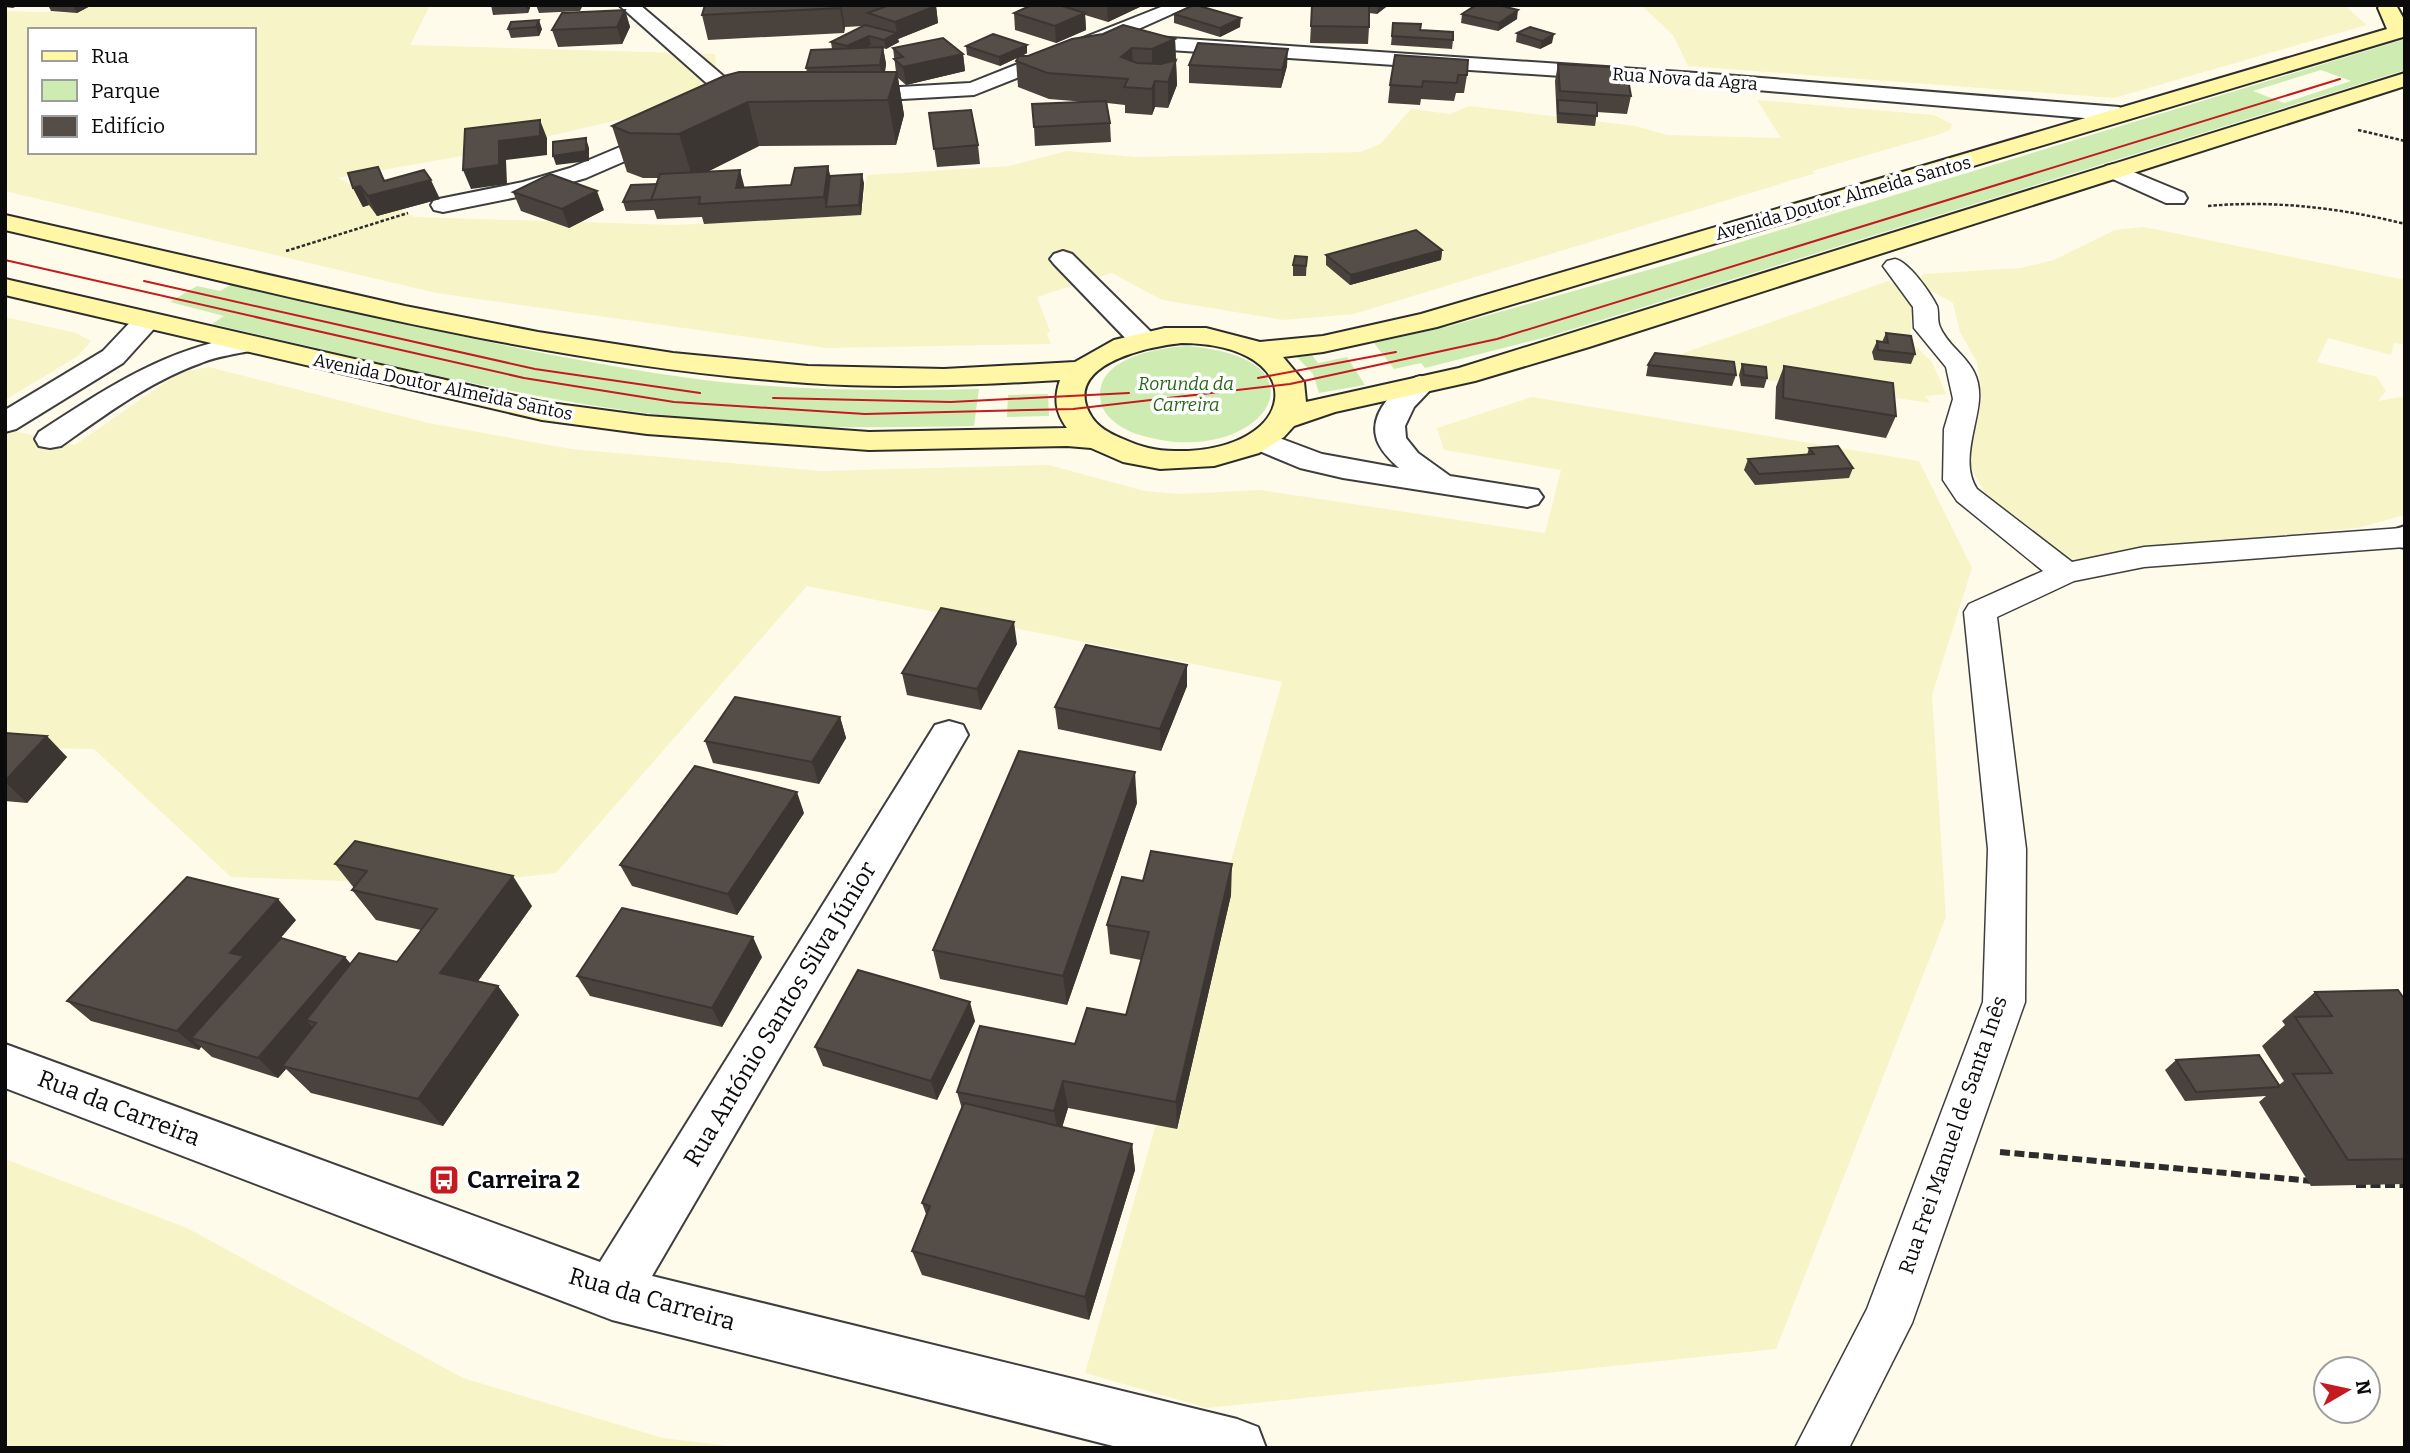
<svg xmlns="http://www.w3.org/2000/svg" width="2410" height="1453" font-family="Bitter,serif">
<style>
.farmland{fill:#f7f4c8;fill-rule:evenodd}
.green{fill:#ceecb1;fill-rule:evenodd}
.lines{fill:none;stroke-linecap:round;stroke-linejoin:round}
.pedestrian-casing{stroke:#3e3e3e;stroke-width:3}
.minor-casing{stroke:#3e3e3e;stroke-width:4}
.secondary-casing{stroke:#2d2d2d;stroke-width:4}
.path-far1{stroke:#2d2d2d;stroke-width:2.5;stroke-dasharray:3.5 2;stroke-linecap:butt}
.path{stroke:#2d2d2d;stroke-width:6;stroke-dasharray:10 4.5;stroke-linecap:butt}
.pedestrian{fill:#fff;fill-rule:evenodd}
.minor{fill:#fff;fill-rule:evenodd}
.secondary{fill:#fff7a5;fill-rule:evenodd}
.tram{stroke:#c51a1f;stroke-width:2}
.wall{fill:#49423d}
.shaded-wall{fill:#3c3632}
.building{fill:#554d47;stroke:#3c3632;stroke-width:2}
.labels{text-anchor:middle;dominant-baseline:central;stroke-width:7;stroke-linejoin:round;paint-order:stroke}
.far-street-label{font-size:18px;fill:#0b0b0b;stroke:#fff}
.far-park-label{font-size:18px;font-style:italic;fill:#276718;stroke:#fff}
.street-label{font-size:21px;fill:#0b0b0b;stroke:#fff}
.near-street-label{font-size:24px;fill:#0b0b0b;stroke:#fff}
.near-poi-label{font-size:24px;font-weight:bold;fill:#0b0b0b;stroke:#fff;text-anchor:start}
</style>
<rect width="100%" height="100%" fill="#fffbea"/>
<g class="farmland">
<path d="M85 5H430L410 45 715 54 717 77 688 104 467 155 338 178 415 217 674 225 861 215 867 175 1009 166 1067 151 1136 157 1360 152 1380 144 1411 109 1450 114 1469 106 1635 126 1668 135 1781 138 1757 100 1934 115 1952 124 1950 130 1940 134 1812 171 1816 173 1354 314 1284 320 1162 300 1112 273 1037 297 1050 331 1047 334 1051 344 827 348 436 293 5 191V11L69 13ZM30 30H254V152H30Z"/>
<path d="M1641 5H2344L2367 25 2114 98 1688 66 1673 35Z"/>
<path d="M2144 227 2405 280V345L2394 343 2391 355 2328 338 2317 362 2377 377 2386 391 2378 401 2405 396V515L2358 528 2135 549 2072 562 2055 555 2012 521 1984 491 1970 466 1971 416 1982 399 1977 362 1960 332 1953 303 1930 290 1921 278 1923 274 2021 268 2054 260 2115 230Z"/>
<path d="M1888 281 1898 285 1913 304 1910 341 1932 362 1946 394 1925 396 1931 403 1652 364Z"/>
<path d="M5 317 76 333 91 341 78 356 5 400Z"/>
<path d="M209 367 429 423 571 449 821 471 1049 465 1145 491 1179 494 1260 490 1545 533 1561 470 1444 450 1437 428 1532 397 1919 461 1972 568 1932 695 1946 917 1776 1349 1207 1408 1085 1373 1282 682 807 586 556 873 452 885 231 877 94 749 5 747V429L75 445 180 372Z"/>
<path d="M5 1159 187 1228 463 1378 663 1438 745 1448H5Z"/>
</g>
<g class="green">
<path d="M2405 39V70L1547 337 1425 368 1421 363 1394 369 1374 343 1450 326 1669 264ZM2321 70 2351 81 2284 103 2253 91Z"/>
<path d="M232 284C388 319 544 359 704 380 794 391 888 391 979 389L974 426C873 428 769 429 668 416 514 398 363 358 212 324L224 316 170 302 197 286 220 291Z"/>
<path d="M1187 346C1340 358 1259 472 1140 435 1125 431 1105 419 1101 403 1092 358 1157 348 1187 346Z"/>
<path d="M1312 355 1318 363 1347 357 1365 385 1319 393 1313 374 1297 357Z"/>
<path d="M1048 394 1049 416 1007 417 1008 395Z"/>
</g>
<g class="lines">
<g class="pedestrian-casing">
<path id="pedestrian" d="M1895 259C1909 262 1930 292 1937 306 1939 312 1937 321 1940 327 1951 353 1982 361 1979 400 1977 427 1960 463 1977 489L2072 562 2144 547 2402 528 2405 529V547L2144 567 2074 581 1997 617 2026 849 2025 1002 1912 1323 1849 1448H1795L1867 1309 1983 1002 1988 849 1964 612 1969 604 2043 571 1957 501 1943 480 1944 429 1953 399 1946 367 1914 328 1913 307 1883 266 1887 261Z"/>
</g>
<g class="minor-casing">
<g id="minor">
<path d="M619 5H640L742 92H759L770 98 759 104 729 103Z"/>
<path d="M1166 5H1192L1125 35 1711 74 2119 107 2130 114 2119 121 1711 86 1124 47 1117 45 1115 39 974 95 848 102 837 96 848 90 970 83Z"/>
<path d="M670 126 681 133 678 138 586 178 527 195 443 212 434 210 431 205 434 200 523 182 570 168Z"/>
<path d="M2114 164 2184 193 2187 198 2184 203H2166L2106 176 2102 171 2106 166Z"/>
<path d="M1063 251 1072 254 1152 333 1156 339 1152 345 1142 347 1132 345 1054 264 1050 259 1054 254Z"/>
<path d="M147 313 157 315 161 321 123 363 16 429 5 432V410L103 351 137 315Z"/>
<path d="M244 336 254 338 258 344 254 350C236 354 218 356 201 363 150 381 105 415 61 446L50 448 39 446 35 439 39 432C107 388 162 350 244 336Z"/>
<path d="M1420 376 1430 379 1435 385 1414 407 1405 426 1406 438 1418 453 1450 476 1538 490 1543 497 1538 504 1527 507 1343 478 1300 468 1252 448 1248 441 1252 434 1263 432 1322 454 1399 468C1389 459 1378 448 1376 436 1370 412 1399 381 1420 376Z"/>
<path d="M2405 526V548L2390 545 2385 538 2390 531Z"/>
<path d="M949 721 963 725 968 735 652 1276 1237 1419 1258 1427 1266 1448H1121L612 1320 5 1088V1044L600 1262 935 725Z"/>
</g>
</g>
<g class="secondary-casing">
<path id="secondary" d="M2380 5H2396L2405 21 2403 37 1437 327 1323 352 1283 357 1304 382 1306 402 1459 368 2405 73V86L1589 347 1475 381 1335 412 1294 426 1284 437 1259 453 1214 466 1160 469 1123 462 1091 448 1067 446 869 450 647 434 542 420 5 295V279L542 402 647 416 869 432 1067 428C1055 412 1054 398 1060 380 976 385 892 389 807 383 535 364 270 291 5 230V215L405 306 538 332 673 353 808 366 944 369 1075 362 1114 340 1165 328H1206L1260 342 1323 336 1421 314 2387 29 2378 8ZM1182 343C1314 344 1301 453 1175 451 1155 451 1141 447 1123 439 1106 432 1092 424 1086 405 1073 361 1153 346 1182 343Z"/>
</g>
<g class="path-far1">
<path d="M2358 130 2405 141"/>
<path d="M2208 206C2273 200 2342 208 2405 224"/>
<path d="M286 251 408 213"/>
</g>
<g class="path">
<path d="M2000 1152 2312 1181"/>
<path d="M2356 1185H2405"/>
</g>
<use href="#pedestrian" class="pedestrian"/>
<use href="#minor" class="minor"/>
<use href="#secondary" class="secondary"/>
<g class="tram">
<path d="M5 260 524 378 674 402 865 414 1073 409 1290 384 1497 339 2340 79"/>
<path d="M144 281 535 369 700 393"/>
<path d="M1258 378 1396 352"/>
<path d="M773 398 951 402 1129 393"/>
</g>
</g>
<g class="wall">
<path d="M5 5H19L13 8 5 7Z"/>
<path d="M48 5H92L77 13 51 11Z"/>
<path d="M491 5H531L528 13 493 15Z"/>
<path d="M536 5H583L580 11 539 13Z"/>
<path d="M654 5H680L654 7Z"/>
<path d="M705 5H884V7L936 6 938 23 898 39 899 42 886 49 883 48 886 64 885 72H896L893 48 963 54 965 71 906 85 898 78 904 115 896 145 759 146 707 172 745 188 791 185 828 166 830 176 864 183 861 215 704 224 702 217 657 219 654 210 626 211 623 202 657 184 659 178H643L627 172 612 126 807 72 806 68 832 49 831 42 864 26 845 27 844 33 708 40 702 15Z"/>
<path d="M1069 5H1144L1108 22 1085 15 1086 30 1056 43 1015 30 1014 13 1069 8Z"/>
<path d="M1312 5H1386V7L1377 14 1369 13V27L1368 44 1310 43Z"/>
<path d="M625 10 630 27 622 44 558 47 552 30Z"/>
<path d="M1174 14 1240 27 1220 37 1174 23Z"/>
<path d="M1462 14 1517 19 1498 31 1461 23Z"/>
<path d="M511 22 542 29 539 36 511 38 508 29Z"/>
<path d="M1393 23 1453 40 1452 49 1391 45Z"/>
<path d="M1517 33 1552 43 1540 49 1516 42Z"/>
<path d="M1175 39 1177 85 1168 108 1155 107 1152 115 1125 113V105L1107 103 1110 123 1111 142 1035 146 1034 127 1086 102 1049 99 1018 87 1016 61 1017 58 1000 66 967 55 966 46 1027 45V53L1022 56H1028Z"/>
<path d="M1395 55 1467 75 1464 93H1456L1454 101 1421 99 1420 105 1388 103 1390 85Z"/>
<path d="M1558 64 1631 96 1627 114 1597 112 1595 126 1557 123 1555 81Z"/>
<path d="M1189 65 1287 66 1281 88 1189 83Z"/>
<path d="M929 113 978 145 980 164 937 167Z"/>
<path d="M378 167 385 181 440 199 377 216 369 205 363 207 353 188Z"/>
<path d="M513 192 604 210 569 228 521 211Z"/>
<path d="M1442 250 1441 260 1350 285 1326 265V255Z"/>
<path d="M1307 257 1306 276H1293V265Z"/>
<path d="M1886 333 1915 354 1911 364 1874 360 1872 352 1877 341 1882 342Z"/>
<path d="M1742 364 1767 378 1764 388 1741 386 1739 375Z"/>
<path d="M1648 365 1736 375 1732 386 1646 376Z"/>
<path d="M1784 366 1896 416 1886 438 1775 419 1776 387Z"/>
<path d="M1809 448 1853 468 1849 478 1755 485 1744 470 1748 459 1807 455Z"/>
<path d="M1017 644 981 710 907 695 902 673Z"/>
<path d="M1187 665V686L1161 751 1058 729 1055 707Z"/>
<path d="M840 717 846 738 819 784 713 763 705 741Z"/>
<path d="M5 733 67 757 27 803 5 801Z"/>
<path d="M1137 803 1067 1005 940 979 933 950Z"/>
<path d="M804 813 737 915 632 886 620 865Z"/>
<path d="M335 864 532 906 478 981 498 986 519 1015 443 1126 311 1093 286 1069 278 1078 212 1057 201 1047 199 1050 91 1021 67 1001 296 920 256 966 351 964 397 962 421 930 376 920 352 890 354 888Z"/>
<path d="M1231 895 1177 1129 1068 1108 1062 1127 1132 1144 1135 1170 1089 1320 922 1275 912 1251 926 1214 922 1203 962 1109 957 1092 1075 1044 1126 1015 1141 960 1110 954 1107 925Z"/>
<path d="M762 957 722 1027 590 996 577 976Z"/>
<path d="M2315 992 2405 1000V1184L2311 1186 2259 1102 2266 1096 2185 1101 2165 1070 2176 1060 2279 1085 2284 1081 2262 1046 2285 1025 2282 1021Z"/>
<path d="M975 1021 937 1100 823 1066 815 1047Z"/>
</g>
<g class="shaded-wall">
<path d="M73 5H92L77 13Z"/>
<path d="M525 5H531L528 13Z"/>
<path d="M840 5H841L845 27 844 33 840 8Z"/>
<path d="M1107 5H1144L1108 22Z"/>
<path d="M1386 5V7L1377 14 1378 6Z"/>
<path d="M936 6 938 23 898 39 899 42 886 49 884 40 897 34 895 22Z"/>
<path d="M625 10 630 27 622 44 617 27Z"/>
<path d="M1518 10 1517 19 1498 31 1499 23Z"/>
<path d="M1085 13 1086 30 1056 43 1055 26Z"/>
<path d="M1241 18 1240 27 1220 37V28Z"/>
<path d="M539 20 542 29 539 36 536 27Z"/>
<path d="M1554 34 1552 43 1540 49 1542 41Z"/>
<path d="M869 36 871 45 849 55 847 46Z"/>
<path d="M1175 39 1177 85 1168 108V82L1152 75V49Z"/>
<path d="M1027 45V53L1000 66 999 57Z"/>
<path d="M883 47 886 64 883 83 880 65Z"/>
<path d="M1132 48 1133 74 1121 57Z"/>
<path d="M1288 49 1287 66 1281 88 1282 70Z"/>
<path d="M963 54 965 71 906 85 903 67Z"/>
<path d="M897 72 904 115 896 145 888 100Z"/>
<path d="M1155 81V107L1152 115V89Z"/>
<path d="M748 102 759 146 693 179 679 134Z"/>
<path d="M540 120 547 138V155L506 160 507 184 471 189 463 170 499 141Z"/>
<path d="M586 138 589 148V161L556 165 553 156Z"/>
<path d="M828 166 832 185 826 207 824 197Z"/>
<path d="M378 167 389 191 431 180 440 199 377 216 368 196Z"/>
<path d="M740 170 745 189 736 188Z"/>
<path d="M862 174 864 183 861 215 859 205Z"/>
<path d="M360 186 369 205 363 207 353 188Z"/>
<path d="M597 191 604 210 569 228 562 209Z"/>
<path d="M1442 250 1441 260 1350 285 1351 275Z"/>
<path d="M1014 622 1017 644 981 710 977 689Z"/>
<path d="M1187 665V686L1161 751 1160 729Z"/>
<path d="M840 717 846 738 819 784 812 762Z"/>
<path d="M47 736 67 757 27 803 5 782Z"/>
<path d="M1135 772 1137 803 1067 1005 1063 976Z"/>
<path d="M797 792 804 813 737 915 728 894Z"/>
<path d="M1232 864 1231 895 1177 1129 1176 1102Z"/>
<path d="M513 876 532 906 463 1002 440 973Z"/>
<path d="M278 899 296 920 255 968 191 1038 201 1047 199 1050 177 1031 230 953Z"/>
<path d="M753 937 762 957 722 1027 712 1008Z"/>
<path d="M345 957 362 977 316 1023 306 1020 317 1032 282 1066 286 1069 278 1078 258 1058Z"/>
<path d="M498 986 519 1015 443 1126 418 1099Z"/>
<path d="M970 1002 975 1021 937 1100 931 1081Z"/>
<path d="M1063 1081 1068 1108 1059 1138 1054 1111Z"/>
<path d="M1132 1144 1135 1170 1089 1320 1085 1297Z"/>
</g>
<g class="building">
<path d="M705 5H840V8L702 15Z"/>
<path d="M889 5H934L936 6 895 22 868 13Z"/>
<path d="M1032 5H1059L1085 13 1055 26 1014 13Z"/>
<path d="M1194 5H1196L1241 18 1220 28 1174 14Z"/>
<path d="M1312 5H1369V27L1311 26Z"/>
<path d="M1476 5H1498L1518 10 1499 23 1462 14Z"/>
<path d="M625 10 617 27 552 30 562 13Z"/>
<path d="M539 20 536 27 508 29 511 22Z"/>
<path d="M1393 23 1421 24 1420 30 1453 32V40L1392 36Z"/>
<path d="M865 25 897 33 884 40 869 36 847 46 831 42Z"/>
<path d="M1123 25 1175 39 1152 49 1132 48 1121 57 1137 63 1161 64 1176 60 1168 82 1155 81 1152 89 1124 87 1128 79 1047 73 1016 61 1019 56H1028L1072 39 1103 34Z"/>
<path d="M1530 27 1554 34 1542 41 1517 33Z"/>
<path d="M993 34 1027 45 999 57 966 46Z"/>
<path d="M943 38 963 54 903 67 894 59 903 57 893 48Z"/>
<path d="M1198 43 1288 49 1282 70 1189 65Z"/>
<path d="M883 47 880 65 806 68 811 50Z"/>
<path d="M1395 55 1468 60 1467 75H1458L1457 83 1423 81 1422 87 1390 85Z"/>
<path d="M1558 64 1626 68 1631 96 1560 91Z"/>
<path d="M739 72H897L888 100 748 102 679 134 629 133 612 126 724 76Z"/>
<path d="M1558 100 1597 103V116L1558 113Z"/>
<path d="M1106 101 1110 123 1034 127 1032 104Z"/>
<path d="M971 110 978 145 934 149 929 113Z"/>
<path d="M540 120V136L499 141V165L463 170 465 129Z"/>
<path d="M586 138V151L553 156V142Z"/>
<path d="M828 166 824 197 699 204 700 197 651 200 660 174 740 170 736 188 791 185 795 168Z"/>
<path d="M378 167 384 181 424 170 431 180 368 196 360 186 353 188 348 173Z"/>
<path d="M550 174 597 191 562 209 513 192Z"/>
<path d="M862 174 859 205 826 207 830 176Z"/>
<path d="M657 184 651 200 623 202 631 185Z"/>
<path d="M1416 230 1442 250 1351 275 1326 255Z"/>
<path d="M1295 256 1307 257 1306 266 1293 265Z"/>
<path d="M1886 333 1911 336 1915 354 1878 350 1877 341 1888 343Z"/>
<path d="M1655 353 1734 362 1736 375 1648 365Z"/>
<path d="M1742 364 1766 367 1767 378 1744 375Z"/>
<path d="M1784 366 1893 383 1896 416 1783 398Z"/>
<path d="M1838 446 1853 468 1759 474 1748 459 1814 454 1809 448Z"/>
<path d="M941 608 1014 622 977 689 902 673Z"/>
<path d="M1086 645 1187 665 1160 729 1055 707Z"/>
<path d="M735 697 840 717 812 762 705 741Z"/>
<path d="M5 733 47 736 5 781Z"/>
<path d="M1019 751 1135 772 1063 976 933 950Z"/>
<path d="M695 766 797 792 728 894 620 865Z"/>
<path d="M355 841 513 876 440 973 498 986 418 1099 282 1066 316 1023 306 1020 359 953 397 962 437 909 352 890 367 871 335 864Z"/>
<path d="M1151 851 1232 864 1176 1102 1063 1081 1054 1111 957 1092 980 1026 1075 1044 1087 1008 1126 1015 1149 932 1107 925 1122 877 1143 881Z"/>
<path d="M187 877 278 899 230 953 244 956 177 1031 67 1001Z"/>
<path d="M622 908 753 937 712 1008 577 976Z"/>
<path d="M281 938 345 957 258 1058 191 1038Z"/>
<path d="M858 970 970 1002 931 1081 815 1047Z"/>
<path d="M2398 990 2405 1000V1159L2348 1160 2293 1074 2332 1073 2295 1017 2332 1016 2315 992Z"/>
<path d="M2259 1055 2279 1085 2278 1087 2196 1092 2176 1060Z"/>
<path d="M964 1103 1132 1144 1085 1297 912 1251 930 1206 922 1203Z"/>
</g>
<defs>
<g id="bus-square" transform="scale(1.575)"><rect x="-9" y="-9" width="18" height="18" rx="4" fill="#c51a1f" stroke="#fff"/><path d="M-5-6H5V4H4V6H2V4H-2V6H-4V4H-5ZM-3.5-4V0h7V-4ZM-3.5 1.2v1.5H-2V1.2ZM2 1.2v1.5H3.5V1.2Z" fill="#fff"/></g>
</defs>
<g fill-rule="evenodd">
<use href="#bus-square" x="444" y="1180"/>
</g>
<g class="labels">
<g class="far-street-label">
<text transform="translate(1685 79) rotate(4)">Rua Nova da Agra</text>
<text transform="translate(1843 198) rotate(-16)">Avenida Doutor Almeida Santos</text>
<text transform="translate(443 387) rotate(12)">Avenida Doutor Almeida Santos</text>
</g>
<g class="far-park-label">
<text x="1186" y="384">Rorunda da<tspan x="1186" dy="21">Carreira</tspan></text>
</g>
<g class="street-label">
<text transform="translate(1953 1135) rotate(-71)">Rua Frei Manuel de Santa Inês</text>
</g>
<g class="near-street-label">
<text transform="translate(780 1014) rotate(-59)">Rua António Santos Silva Júnior</text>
<text transform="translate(119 1108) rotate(21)">Rua da Carreira</text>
<text transform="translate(652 1299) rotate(16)">Rua da Carreira</text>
</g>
<g class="near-poi-label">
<text x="467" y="1180">Carreira 2</text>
</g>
</g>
<rect width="2410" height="1453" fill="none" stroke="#0b0b0b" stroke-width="14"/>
<rect x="28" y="28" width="228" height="126" fill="#ffffff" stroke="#9d9d9d" stroke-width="2"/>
<rect x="42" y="51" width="35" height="10" fill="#fff7a5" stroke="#9d9d9d" stroke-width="2"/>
<text x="91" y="63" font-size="21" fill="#0b0b0b">Rua</text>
<rect x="42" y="80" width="35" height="21" fill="#ceecb1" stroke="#9d9d9d" stroke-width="2"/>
<text x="91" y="98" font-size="21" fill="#0b0b0b">Parque</text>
<rect x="42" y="116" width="35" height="21" fill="#554d47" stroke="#9d9d9d" stroke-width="2"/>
<text x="91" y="133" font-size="21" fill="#0b0b0b">Edifício</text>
<g transform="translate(2347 1390) rotate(81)"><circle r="33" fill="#ffffff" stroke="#9d9d9d" stroke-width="2"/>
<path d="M0-5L12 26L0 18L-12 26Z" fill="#c51a1f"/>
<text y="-10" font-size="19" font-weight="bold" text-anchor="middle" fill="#0b0b0b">N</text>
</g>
</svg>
